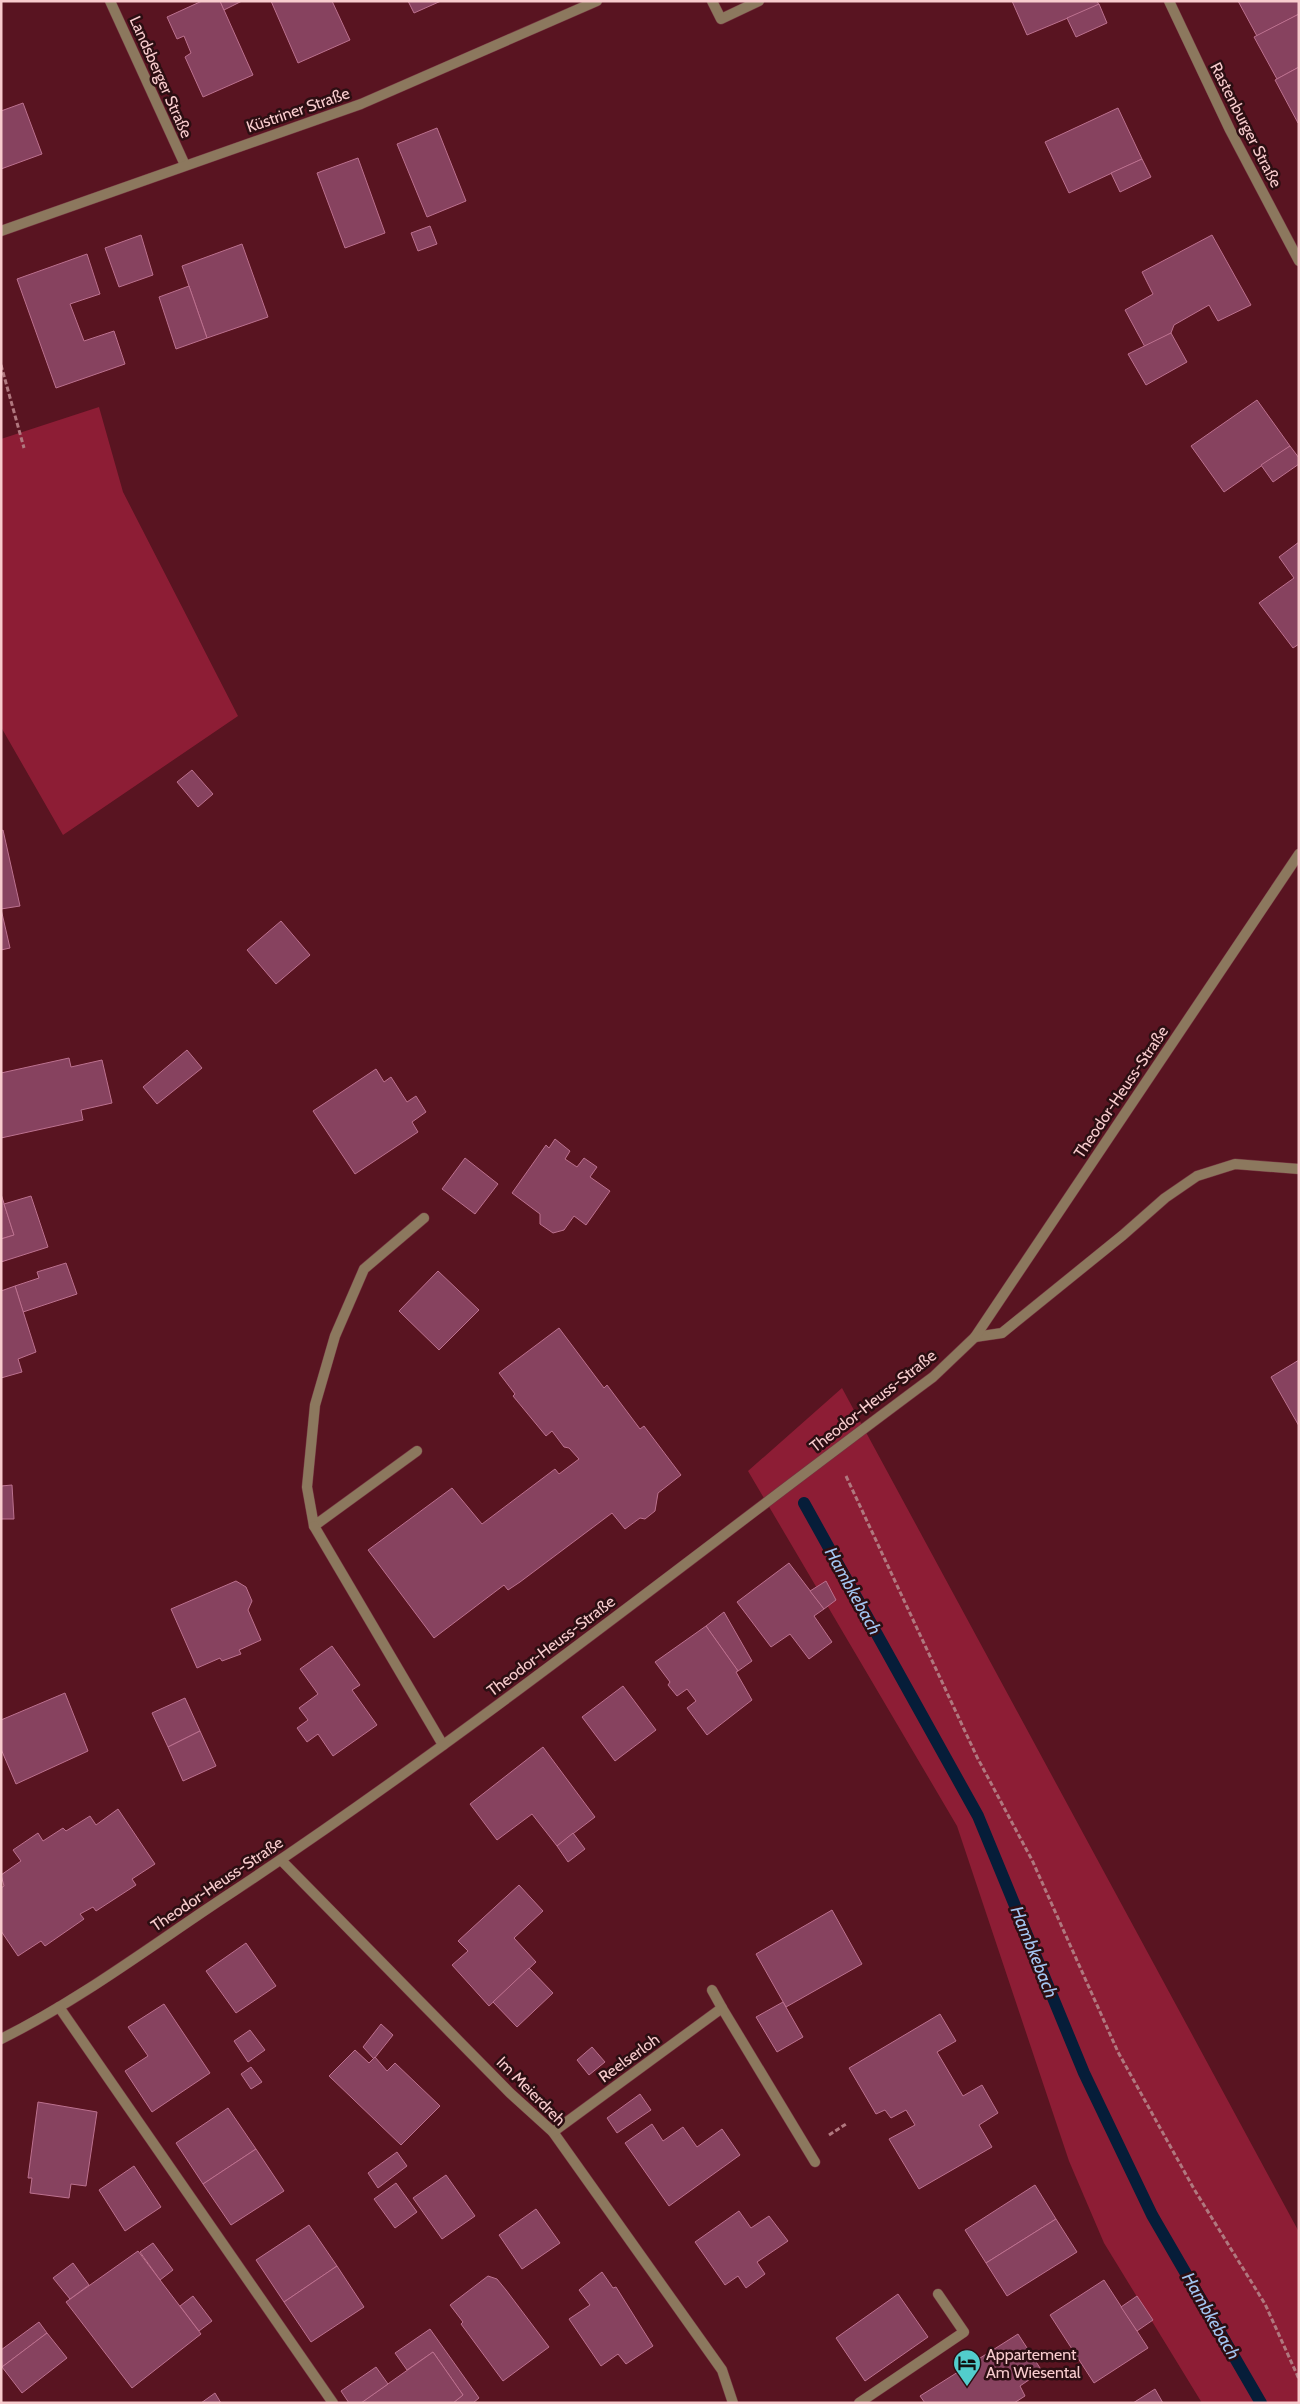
<svg xmlns="http://www.w3.org/2000/svg" width="1300" height="2404" font-family="Cabin,sans-serif">
<style>
.green{fill:#8d1d35}
.lines{fill:none;stroke-linecap:round;stroke-linejoin:round}
.stream{stroke:#061d39;stroke-width:12}
.building{fill:#87425f;stroke:#bc718f}
.service-casing{stroke:#763540;stroke-width:11}
.minor-casing{stroke:#763540;stroke-width:11}
.path{stroke:#b0787f;stroke-width:3;stroke-dasharray:5 2.5;stroke-linecap:butt}
.service{stroke:#8c785e;stroke-width:10}
.minor{stroke:#8c785e;stroke-width:10}
.labels{text-anchor:middle;dominant-baseline:central;stroke-width:5;stroke-linejoin:round;paint-order:stroke}
.street-label{font-size:16px;fill:#f8ccce;stroke:#2c0e12}
.poi-label{font-size:16px;fill:#f8ccce;stroke:#2c0e12;text-anchor:start}
.water-label{font-size:18px;font-style:italic;fill:#a3c5f1;stroke:#2c0e12}
</style>
<rect width="100%" height="100%" fill="#591421"/>
<g class="green">
<path d="M99 407 123 492 238 716 63 835 1 727V439Z"/>
<path d="M842 1388 1299 2232V2403H1202L1104 2243 1069 2161 957 1826 748 1471Z"/>
</g>
<g class="lines">
<path class="stream" d="M804 1503 978 1816 1084 2073 1152 2215 1261 2403"/>
</g>
<g class="building">
<path d="M202 1H220L253 75 203 97 185 57 191 53 184 36 177 39 167 17Z"/>
<path d="M220 1H242L224 10Z"/>
<path d="M271 1H332L350 40 298 63Z"/>
<path d="M408 1H441L414 13Z"/>
<path d="M1012 1H1097L1099 5 1027 35Z"/>
<path d="M1238 1H1299V14L1257 36Z"/>
<path d="M1099 4 1107 23 1076 37 1067 18Z"/>
<path d="M1299 14V67L1277 79 1254 37Z"/>
<path d="M1299 67V122L1298 123 1275 80Z"/>
<path d="M23 103 42 154 1 169V111Z"/>
<path d="M1118 108 1142 159 1069 193 1045 142Z"/>
<path d="M437 128 466 201 427 217 397 144Z"/>
<path d="M358 158 385 233 345 248 317 173Z"/>
<path d="M1142 159 1151 177 1120 192 1111 173Z"/>
<path d="M430 226 437 244 418 251 411 233Z"/>
<path d="M141 235 153 275 119 287 105 248Z"/>
<path d="M1212 235 1251 305 1218 321 1209 305 1174 325 1171 333 1145 347 1125 310 1153 294 1142 272Z"/>
<path d="M242 244 268 317 207 338 182 266Z"/>
<path d="M87 254 100 294 70 304 84 341 114 331 125 364 56 388 17 279Z"/>
<path d="M189 286 207 338 176 349 159 297Z"/>
<path d="M1171 333 1187 362 1146 385 1128 354Z"/>
<path d="M1257 400 1290 446 1224 492 1191 446Z"/>
<path d="M1290 446 1299 458V464L1273 482 1261 465Z"/>
<path d="M1299 542V644L1293 648 1259 603 1294 578 1279 557Z"/>
<path d="M192 770 213 794 198 807 177 782Z"/>
<path d="M3 830 20 906 1 909V831Z"/>
<path d="M1 909 10 948 1 950Z"/>
<path d="M281 921 310 955 276 984 247 950Z"/>
<path d="M187 1050 202 1068 157 1104 143 1087Z"/>
<path d="M69 1058 71 1067 102 1060 112 1103 81 1110 83 1120 1 1138V1073Z"/>
<path d="M376 1069 384 1082 391 1077 407 1102 416 1096 426 1112 412 1122 418 1132 355 1174 313 1111Z"/>
<path d="M555 1139 570 1151 565 1159 577 1167 584 1158 597 1167 590 1177 610 1191 586 1225 574 1216 564 1230 553 1233 540 1224V1214L512 1193 546 1145 549 1148Z"/>
<path d="M465 1158 498 1184 475 1214 442 1189Z"/>
<path d="M1 1194 14 1235 1 1239Z"/>
<path d="M31 1196 48 1247 1 1262V1239L14 1235 4 1204Z"/>
<path d="M66 1263 77 1294 23 1312 15 1286 39 1278 37 1272Z"/>
<path d="M438 1271 479 1310 439 1350 399 1311Z"/>
<path d="M15 1286 36 1352 18 1359 22 1372 1 1378V1291Z"/>
<path d="M559 1328 604 1388 607 1385 640 1429 644 1426 681 1475 658 1493 655 1511 645 1519 640 1518 625 1529 612 1513 520 1582 508 1590 504 1585 434 1638 368 1550 452 1488 482 1524 555 1469 559 1474 579 1459 569 1448 564 1447 552 1431 546 1436 513 1396 515 1394 499 1373Z"/>
<path d="M1299 1360V1426L1271 1377Z"/>
<path d="M12 1485 14 1519H1V1486Z"/>
<path d="M789 1563 824 1609 814 1616 832 1642 809 1659 790 1634 771 1647 737 1602Z"/>
<path d="M236 1581 246 1587 252 1601 248 1610 261 1640 239 1650 241 1654 222 1661 220 1658 197 1668 171 1609Z"/>
<path d="M826 1581 836 1600 824 1609 810 1591Z"/>
<path d="M724 1612 752 1661 738 1671 706 1626Z"/>
<path d="M706 1626 738 1671 736 1672 752 1700 707 1735 687 1708 696 1701 687 1689 677 1696 668 1685 670 1682 655 1662Z"/>
<path d="M332 1646 360 1685 352 1690 377 1725 333 1756 318 1734 307 1742 297 1728 308 1720 299 1708 318 1694 300 1669Z"/>
<path d="M623 1686 656 1730 615 1761 582 1717Z"/>
<path d="M65 1693 88 1751 16 1784 1 1749V1720Z"/>
<path d="M185 1698 200 1731 168 1747 152 1713Z"/>
<path d="M200 1731 216 1766 183 1781 168 1747Z"/>
<path d="M543 1747 595 1817 557 1846 532 1814 497 1840 470 1804Z"/>
<path d="M118 1809 155 1864 132 1879 136 1885 96 1911 93 1907 80 1914 84 1919 45 1946 41 1941 18 1956 1 1931V1888L4 1886 1 1875 21 1861 13 1850 38 1833 43 1841 63 1828 66 1831 90 1816 96 1825Z"/>
<path d="M573 1833 585 1849 568 1862 557 1846Z"/>
<path d="M519 1885 543 1911 514 1938 536 1962 489 2006 452 1965 468 1951 458 1941Z"/>
<path d="M832 1910 862 1964 786 2007 756 1954Z"/>
<path d="M246 1943 276 1986 236 2013 206 1971Z"/>
<path d="M529 1968 553 1993 517 2027 493 2002Z"/>
<path d="M783 2002 803 2037 777 2052 756 2017Z"/>
<path d="M164 2004 210 2073 152 2112 125 2071 148 2056 128 2027Z"/>
<path d="M940 2014 956 2041 937 2052 963 2096 982 2085 998 2113 979 2125 992 2147 919 2189 889 2139 915 2125 906 2110 891 2118 885 2110 876 2114 849 2068Z"/>
<path d="M381 2024 393 2035 374 2059 363 2047Z"/>
<path d="M250 2030 265 2050 248 2062 234 2041Z"/>
<path d="M592 2047 605 2062 589 2075 577 2060Z"/>
<path d="M355 2050 369 2063 375 2057 387 2071 395 2063 440 2106 401 2145 329 2076Z"/>
<path d="M251 2067 262 2082 251 2089 241 2074Z"/>
<path d="M640 2094 651 2110 617 2133 607 2118Z"/>
<path d="M38 2102 97 2112 86 2186 71 2184 69 2198 30 2193 32 2178H28Z"/>
<path d="M228 2108 256 2149 203 2184 176 2143Z"/>
<path d="M652 2124 663 2141 683 2127 697 2147 722 2129 740 2155 669 2206 625 2143Z"/>
<path d="M256 2149 284 2191 231 2225 203 2184Z"/>
<path d="M397 2152 407 2166 378 2188 368 2173Z"/>
<path d="M134 2166 161 2207 125 2231 99 2190Z"/>
<path d="M446 2175 475 2216 442 2239 413 2198Z"/>
<path d="M396 2183 417 2212 395 2228 374 2199Z"/>
<path d="M1035 2185 1056 2219 986 2263 965 2230Z"/>
<path d="M536 2209 560 2243 522 2269 499 2235Z"/>
<path d="M739 2211 751 2228 769 2216 788 2241 757 2262 765 2274 746 2288 738 2276 725 2285 695 2242Z"/>
<path d="M1056 2219 1077 2252 1007 2296 986 2263Z"/>
<path d="M309 2225 337 2266 284 2302 256 2260Z"/>
<path d="M153 2243 173 2270 160 2280 140 2252Z"/>
<path d="M138 2251 201 2334 132 2388 66 2302Z"/>
<path d="M73 2263 89 2285 70 2299 53 2278Z"/>
<path d="M337 2266 364 2307 311 2342 284 2302Z"/>
<path d="M602 2272 613 2288 616 2287 653 2346 626 2364 618 2354 601 2366 569 2319 590 2305 579 2290Z"/>
<path d="M488 2276 497 2279 506 2290 549 2347 503 2381 461 2324 463 2322 450 2305Z"/>
<path d="M1104 2280 1148 2348 1094 2383 1050 2315Z"/>
<path d="M898 2294 928 2337 865 2381 836 2338Z"/>
<path d="M193 2296 212 2321 199 2331 180 2306Z"/>
<path d="M1137 2296 1153 2320 1137 2331 1121 2307Z"/>
<path d="M39 2322 47 2333 2 2367 1 2350Z"/>
<path d="M430 2329 479 2398 473 2403H453L463 2395 433 2352 407 2370 395 2353Z"/>
<path d="M47 2333 67 2358 22 2393 2 2367Z"/>
<path d="M1018 2334 1042 2371 1020 2386 1025 2396 1014 2403H925L920 2396Z"/>
<path d="M433 2352 463 2395 453 2403H361Z"/>
<path d="M376 2367 388 2384 361 2403H349L341 2391Z"/>
<path d="M1155 2389 1163 2403H1133Z"/>
<path d="M215 2393 221 2403H201Z"/>
</g>
<g class="lines">
<g class="service-casing">
<g id="service">
<path d="M975 1337 1002 1333 1123 1235 1165 1198 1197 1176 1235 1164 1299 1169"/>
<path d="M417 1451 314 1526 307 1487 315 1405 335 1336 364 1269 424 1218"/>
<path d="M59 2007 333 2403"/>
<path d="M859 2403 964 2332 938 2294"/>
</g>
</g>
<g class="minor-casing">
<g id="minor">
<path d="M110 1 185 165"/>
<path d="M712 1 721 19 759 1"/>
<path d="M1169 1 1230 130 1299 261"/>
<path d="M1 231 361 104 597 1"/>
<path d="M314 1526 443 1745"/>
<path d="M281 1860 510 2093 553 2132 722 2370 733 2403"/>
<path d="M712 1990 722 2008"/>
<path d="M1 2039C82 1999 159 1940 234 1891 475 1731 701 1549 933 1377L975 1337 1299 854"/>
<path d="M553 2132 722 2008 815 2162"/>
</g>
</g>
<g class="path">
<path d="M1 365 24 448"/>
<path d="M846 1476 977 1757 1032 1860 1118 2052 1194 2189 1265 2304 1299 2379"/>
<path d="M829 2135 846 2124"/>
</g>
<use href="#service" class="service"/>
<use href="#minor" class="minor"/>
</g>
<defs>
<g id="hotel-pin" transform="scale(1.4375)"><path d="M0 17L-7.5 6A9.5 9.5 0 1 1 7.5 6Z" fill="#52cdcc" stroke="#2c0e12"/><path d="M-6-4.5h1.5V1H6V5H4.5V3h-9V5H-6ZM-4 0a1.8 1.8 0 1 1 3.6 0ZM.5 0V-2.5h3Q6-2.5 6 0Z" fill="#111"/></g>
</defs>
<g fill-rule="evenodd">
<use href="#hotel-pin" x="967" y="2363"/>
</g>
<g class="labels">
<g class="street-label">
<text transform="translate(161 77) rotate(66)">Landsberger Straße</text>
<text transform="translate(298 110) rotate(-19)">Küstriner Straße</text>
<text transform="translate(1246 125) rotate(63)">Rastenburger Straße</text>
<text transform="translate(1121 1092) rotate(-56)">Theodor-Heuss-Straße</text>
<text transform="translate(873 1401) rotate(-38)">Theodor-Heuss-Straße</text>
<text transform="translate(551 1646) rotate(-37)">Theodor-Heuss-Straße</text>
<text transform="translate(217 1884) rotate(-34)">Theodor-Heuss-Straße</text>
<text transform="translate(629 2058) rotate(-36)">Reelserloh</text>
<text transform="translate(531 2091) rotate(45)">Im Meierdreh</text>
</g>
<g class="poi-label">
<text x="986" y="2354">Appartement<tspan x="986" dy="18">Am Wiesental</tspan></text>
</g>
<g class="water-label">
<text transform="translate(853 1591) rotate(61)">Hambkebach</text>
<text transform="translate(1034 1952) rotate(68)">Hambkebach</text>
<text transform="translate(1211 2316) rotate(60)">Hambkebach</text>
</g>
</g>
<rect width="1300" height="2404" fill="none" stroke="#f8ccce" stroke-width="5"/>
</svg>
